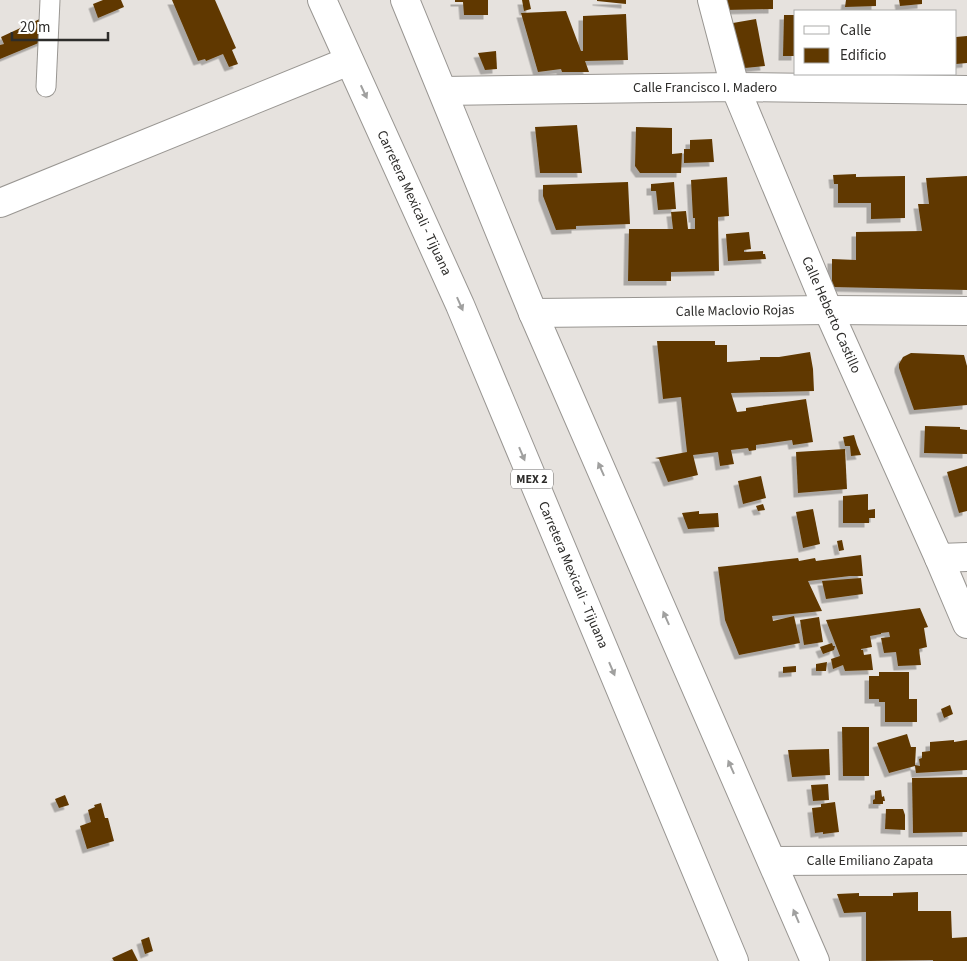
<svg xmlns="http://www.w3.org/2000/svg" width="967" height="961" font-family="'Source Sans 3',sans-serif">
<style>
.building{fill:#603900;filter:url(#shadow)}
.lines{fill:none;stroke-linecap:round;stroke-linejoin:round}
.lane-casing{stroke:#999692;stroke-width:21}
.street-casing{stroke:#999692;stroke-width:30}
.primary-casing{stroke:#999692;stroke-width:30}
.lane{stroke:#fff;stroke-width:19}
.street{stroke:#fff;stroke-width:28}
.primary{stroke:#fff;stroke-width:28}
.oneway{fill:#a0a09f}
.labels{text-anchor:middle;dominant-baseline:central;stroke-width:5;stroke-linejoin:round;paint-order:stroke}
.shield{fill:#fff;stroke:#6c6b6a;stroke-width:1}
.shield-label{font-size:12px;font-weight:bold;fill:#2d2c2a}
.street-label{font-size:14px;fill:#2d2c2a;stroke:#fff}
</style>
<defs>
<filter id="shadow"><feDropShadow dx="-4.5" dy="4.5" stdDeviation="0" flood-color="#0004"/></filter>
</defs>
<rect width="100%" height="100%" fill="#e6e2de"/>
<g class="building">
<path d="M103 0H121L124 7 98 18 93 4Z"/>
<path d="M172 0H215L236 48 232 50 238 64 229 67 223 54 206 61 205 59 198 61Z"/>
<path d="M455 0H488V15H464L463 2H455Z"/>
<path d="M522 0H529L531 9 524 11Z"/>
<path d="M597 0H626V4L597 1Z"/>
<path d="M723 0H773V9L724 10Z"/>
<path d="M846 0H876V6L845 7Z"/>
<path d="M899 0H922V4L900 6Z"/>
<path d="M566 11 581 51H583V16L626 14 628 60 585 61 589 72H562L561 69 538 72 521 13Z"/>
<path d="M784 15H796V56H783Z"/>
<path d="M44 17 53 37 0 59V45L4 44 1 37Z"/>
<path d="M756 19 765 66 735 69 727 24Z"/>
<path d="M967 36V63L956 64V37Z"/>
<path d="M496 51 497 69 485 70 478 53Z"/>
<path d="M577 125 582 173H540L535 127Z"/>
<path d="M636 127 672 128V154L682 153 681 173H640L635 166Z"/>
<path d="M712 139 714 162 684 163V149H690V140Z"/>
<path d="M856 174V177L905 176V218L871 219V203H838V184H834L833 175Z"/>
<path d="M967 176V290L832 287V259L856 260V232L922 231 918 204H929L926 178Z"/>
<path d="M727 177 729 216 718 217 719 271 671 272V281H628L629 229H673L671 212 686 211 688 229H695V218H693L691 180Z"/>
<path d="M628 182 630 224 576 226V229L556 230 543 196V185Z"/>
<path d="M674 182 676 209 658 210 656 191H651V184Z"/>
<path d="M749 232 751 249 744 250V252L763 251V254H765L766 259 728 261 726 234Z"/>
<path d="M657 341H715V345H727V362L760 360V357H779L810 352 813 369 814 391 731 393 737 412 746 411V408L806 399 813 442 793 445 792 440 756 445V450L749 451 748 448 731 450 734 464 720 466 718 452 693 455 698 475 668 482 659 459 655 458 687 452 681 397 663 399Z"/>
<path d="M911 353 964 355 967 366V405L914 410 899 368V364L903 357Z"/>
<path d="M925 426 960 427V429L967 430V454L924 453Z"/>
<path d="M854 435 857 445 861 455 851 456 850 446H845L843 437Z"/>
<path d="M845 449 847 489 798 493 796 452Z"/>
<path d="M967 466V511L959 513 947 472Z"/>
<path d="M761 476 766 498 743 504 738 481Z"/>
<path d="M868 494V510L875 509V518H869V523H843V496Z"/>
<path d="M763 504 765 510 758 511 756 506Z"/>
<path d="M813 509 820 544 803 548 796 512Z"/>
<path d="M699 511V514L718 513 719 527 688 529 682 513Z"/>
<path d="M842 540 844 550 839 551 837 541Z"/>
<path d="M861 555 863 576H850L808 581 822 611 772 616 773 621 794 616 800 643 739 655 725 620 718 567 798 558 799 561 815 558 816 561Z"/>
<path d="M861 578 863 594 826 599 822 581Z"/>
<path d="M920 608 928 627 924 628 927 647 919 649 921 665 898 666 896 652 884 653 881 638 890 637 889 632 881 633V634L870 636 872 647 861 649V650H863L864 655 871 654 873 670 845 671 843 665 833 669 831 659 840 656 826 620Z"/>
<path d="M819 617 823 642 804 645 800 620Z"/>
<path d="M832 643 833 646H835L834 650 823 654 820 647Z"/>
<path d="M827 662 826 671H816V664Z"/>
<path d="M796 666V672L783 673V667Z"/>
<path d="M879 672H909V699H917V722H885V702H879V699H869V676H879Z"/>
<path d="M950 705 953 714 944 718 941 709Z"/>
<path d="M842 727H869V776H843Z"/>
<path d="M907 734 911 747H916L915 765 920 766 919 759 922 758V752L930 751V742L954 740V742L967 740V770L916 773 915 766 889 773 877 743Z"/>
<path d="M829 749 830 775 792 777 788 750Z"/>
<path d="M967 777V832L913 833 912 778Z"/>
<path d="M828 784 829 800 813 801 811 785Z"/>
<path d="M881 790 882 797 884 796 885 801H883V804H873V800L875 799V791Z"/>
<path d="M65 795 69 805 59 808 55 799Z"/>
<path d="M835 802 839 832 823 834V832L815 833 812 808 821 807V804Z"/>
<path d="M101 803 105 818H108L114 841 87 849 80 826 91 822 88 810 95 807 94 805Z"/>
<path d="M886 809H903L905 815V830L885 829Z"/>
<path d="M918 892V911H951L952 938 967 937V961H933V960L866 961V912L844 913 837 894 859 893V896H893V893Z"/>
<path d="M149 937 153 951 145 954 141 940Z"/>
<path d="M132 949 138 961H114L112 958Z"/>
</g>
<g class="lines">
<g class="lane-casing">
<path id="lane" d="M46 87 50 0"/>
</g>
<g class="street-casing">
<g id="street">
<path d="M712 0 735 87 828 310 939 558 967 624"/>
<path d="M443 91 735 87 967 90"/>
<path d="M0 203 349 61"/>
<path d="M533 313 828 310 967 311"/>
<path d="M939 558 967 557"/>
<path d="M772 861 967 860"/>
</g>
</g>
<g class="primary-casing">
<g id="primary">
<path d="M322 0 460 305 734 961"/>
<path d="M405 0 533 313 815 961"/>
</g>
</g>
<use href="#lane" class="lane"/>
<use href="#street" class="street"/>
<use href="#primary" class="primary"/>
</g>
<defs><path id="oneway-solid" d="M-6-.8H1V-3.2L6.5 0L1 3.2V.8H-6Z" transform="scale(1.25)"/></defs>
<g class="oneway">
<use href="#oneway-solid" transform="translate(364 92) rotate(65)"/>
<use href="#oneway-solid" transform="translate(460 304) rotate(66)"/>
<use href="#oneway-solid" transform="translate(522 454) rotate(67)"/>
<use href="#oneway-solid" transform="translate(601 469) rotate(-114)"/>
<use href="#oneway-solid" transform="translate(666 618) rotate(-114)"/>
<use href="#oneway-solid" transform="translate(612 669) rotate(67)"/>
<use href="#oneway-solid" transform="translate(731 767) rotate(-114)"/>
<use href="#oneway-solid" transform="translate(796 916) rotate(-113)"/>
</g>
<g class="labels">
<rect class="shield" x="511" y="469.5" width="42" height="19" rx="4"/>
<g class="shield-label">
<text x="532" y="479">MEX 2</text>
</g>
<g class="street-label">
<text x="705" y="88">Calle Francisco I. Madero</text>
<text transform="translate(414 203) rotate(65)">Carretera Mexicali - Tijuana</text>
<text transform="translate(735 311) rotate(-1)">Calle Maclovio Rojas</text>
<text transform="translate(831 315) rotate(66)">Calle Heberto Castillo</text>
<text transform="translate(573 575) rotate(67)">Carretera Mexicali - Tijuana</text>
<text x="870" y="861">Calle Emiliano Zapata</text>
</g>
</g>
<rect x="794" y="10" width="162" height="65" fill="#ffffff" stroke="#ababaa"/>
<rect x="804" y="26" width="25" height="8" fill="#ffffff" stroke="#ababaa"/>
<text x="840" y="35" font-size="15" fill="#2d2c2a">Calle</text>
<rect x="804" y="48" width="25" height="15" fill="#603900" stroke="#ababaa"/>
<text x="840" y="60" font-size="15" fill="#2d2c2a">Edificio</text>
<path d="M12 32v8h96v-8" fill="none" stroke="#2d2c2a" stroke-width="2.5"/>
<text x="20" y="32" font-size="15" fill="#2d2c2a" stroke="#ffffff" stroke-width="4" paint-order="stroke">20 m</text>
</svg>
